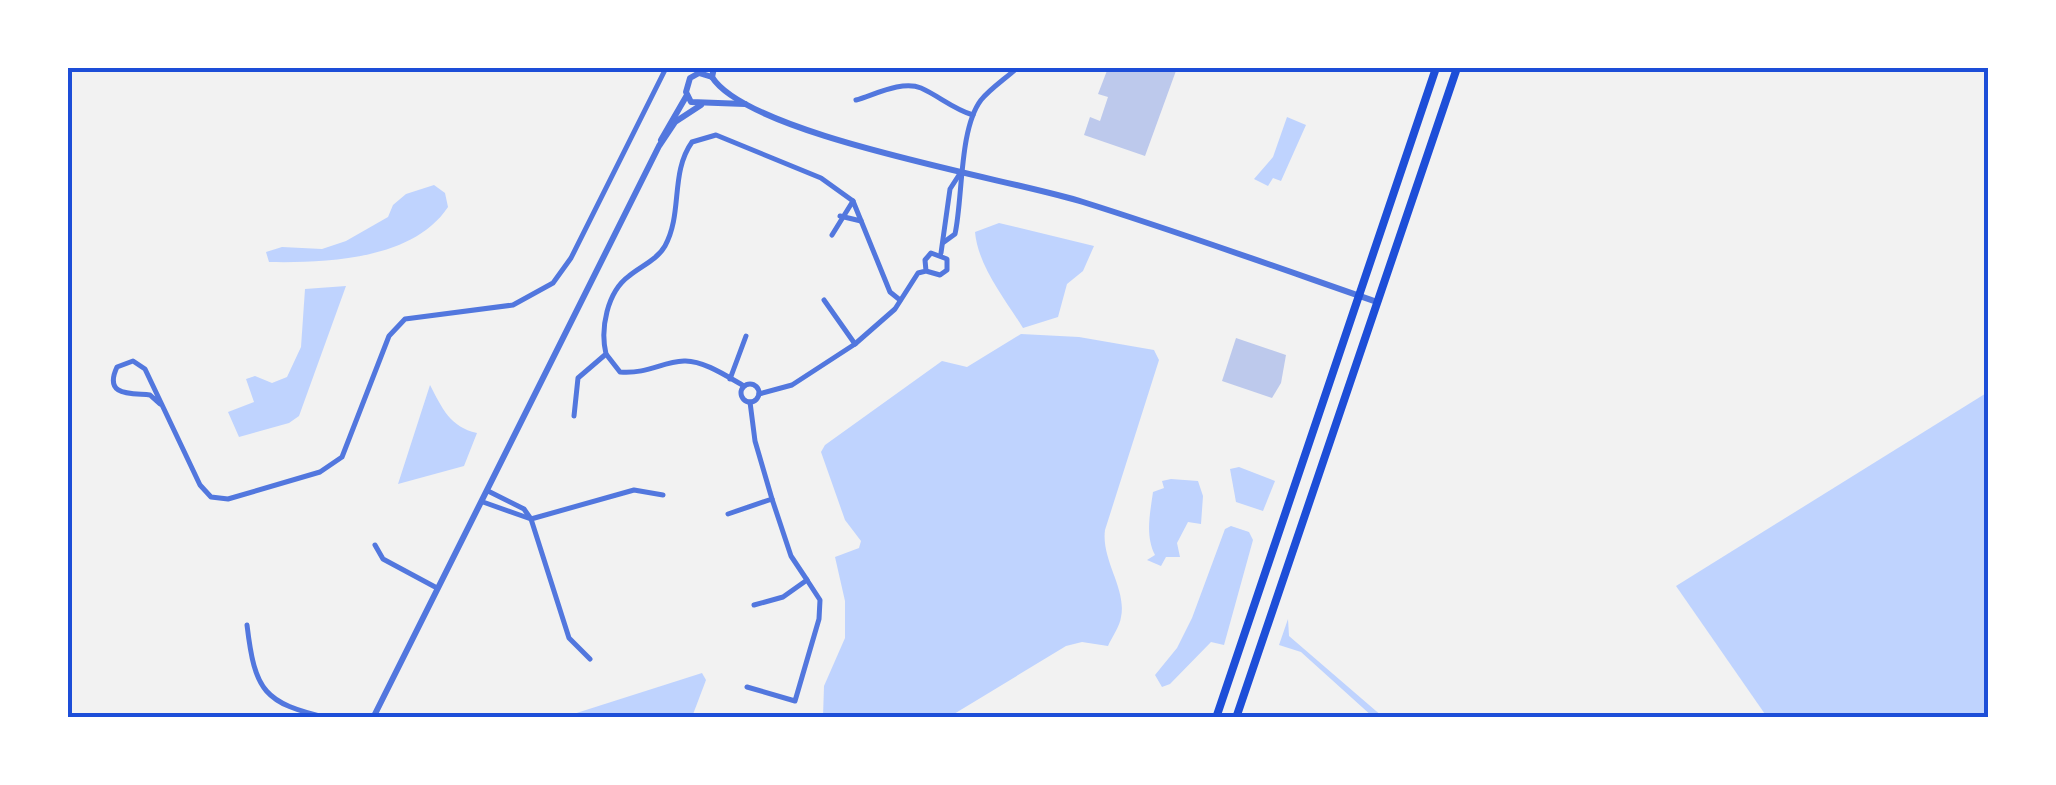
<svg xmlns="http://www.w3.org/2000/svg" width="2056" height="785" font-family="'Roboto Condensed',sans-serif">
<style>
.water{fill:#bfd3fe}
.building{fill:#bdc9ec}
.lines{fill:none;stroke-linecap:round;stroke-linejoin:round}
.minor{stroke:#5277de;stroke-width:5}
.tertiary{stroke:#5277de;stroke-width:6}
.primary{stroke:#1d4ed8;stroke-width:8}
.neatline{fill:none;stroke:#1d4ed8;stroke-width:4}
</style>
<rect width="100%" height="100%" fill="#f2f2f2"/>
<g class="water">
<path d="M1287 117 1306 125 1281 181 1273 178 1268 186 1254 179 1273 157Z"/>
<path d="M434 185 445 193 448 207C413 260 326 263 269 262L266 252 282 247 322 249 346 241 388 217 393 205 406 194Z"/>
<path d="M999 223 1094 246 1083 271 1067 284 1058 317 1023 328C1005 299 978 266 975 232Z"/>
<path d="M346 286 299 416 289 423 239 437 228 412 254 402 246 379 255 376 272 383 287 377 301 347 305 289Z"/>
<path d="M1021 334 1079 337 1154 350 1159 360 1105 530C1101 560 1127 589 1121 617 1120 626 1112 637 1108 646L1082 642 1066 646 949 717H823L824 686 845 638V601L835 557 859 548 861 541 845 520 821 452 825 445 942 361 967 367Z"/>
<path d="M430 385C442 408 450 427 477 433L464 466 398 484Z"/>
<path d="M1988 392V717H1767L1676 586Z"/>
<path d="M1239 467 1275 481 1263 511 1236 502 1230 469Z"/>
<path d="M1171 479 1198 481 1203 496 1201 524 1188 522 1177 543 1180 557H1166L1161 566 1147 560 1155 555C1145 535 1150 514 1153 492L1164 488 1162 481Z"/>
<path d="M1231 526 1249 532 1253 540 1224 645 1211 642 1170 684 1162 687 1155 675 1177 648 1192 618 1225 529Z"/>
<path d="M1288 619 1289 636 1383 717H1373L1301 652 1279 645Z"/>
<path d="M702 673 706 680 692 717H564Z"/>
</g>
<g class="building">
<path d="M1108 68H1177L1145 156 1084 135 1090 117 1100 121 1108 97 1098 94Z"/>
<path d="M1236 338 1286 355 1281 383 1272 398 1222 381Z"/>
</g>
<g class="lines">
<g class="minor">
<path d="M856 100C874 95 902 80 921 88 939 96 953 109 973 115"/>
<path d="M840 216 861 221"/>
<path d="M832 235 853 201 890 292 900 300"/>
<path d="M944 242 955 234C963 198 959 129 981 100 991 88 1005 79 1017 68"/>
<path d="M941 253 950 189 959 175"/>
<path d="M855 344 895 309 918 273 926 271 925 260 931 253 947 259V270L940 275 926 271"/>
<path d="M606 354 620 372C649 374 661 362 684 361 703 360 728 377 744 386"/>
<path d="M730 379 746 336"/>
<circle cx="750" cy="393" r="9"/>
<path d="M759 394 792 385 855 344 824 300"/>
<path d="M750 402 755 441 772 499"/>
<path d="M160 404 150 395C132 393 103 397 117 367L133 361 145 369 200 485 211 497 228 499 320 472 342 457 389 336 405 319 513 305 553 283 571 258 666 68"/>
<path d="M574 416 578 378 606 354C600 329 607 292 629 276 641 266 657 260 665 246 683 213 670 173 692 142L716 135 821 178 853 201"/>
<path d="M488 491 524 509 531 519 569 638 590 659"/>
<path d="M483 502 531 519 634 490 663 495"/>
<path d="M728 514 772 499 791 556 807 580"/>
<path d="M375 545 383 559 437 588"/>
<path d="M247 625C255 692 264 703 328 718"/>
<path d="M747 687 795 701 819 619 820 600 807 580 783 597 754 605"/>
</g>
<g class="tertiary">
<path d="M712 77C749 136 1010 179 1083 202 1182 233 1279 268 1377 302"/>
<path d="M712 77 699 73 690 78 686 92 691 102 745 104"/>
<path d="M712 77 714 68"/>
<path d="M661 140 687 95"/>
<path d="M373 718 659 146 675 122 701 105"/>
</g>
<g class="primary">
<path d="M1216 718 1436 68"/>
<path d="M1236 718 1457 68"/>
</g>
</g>
<rect width="2056" height="785" fill="none" stroke="#ffffff" stroke-width="140"/>
<rect x="70" y="70" width="1916" height="645" class="neatline"/>
</svg>
